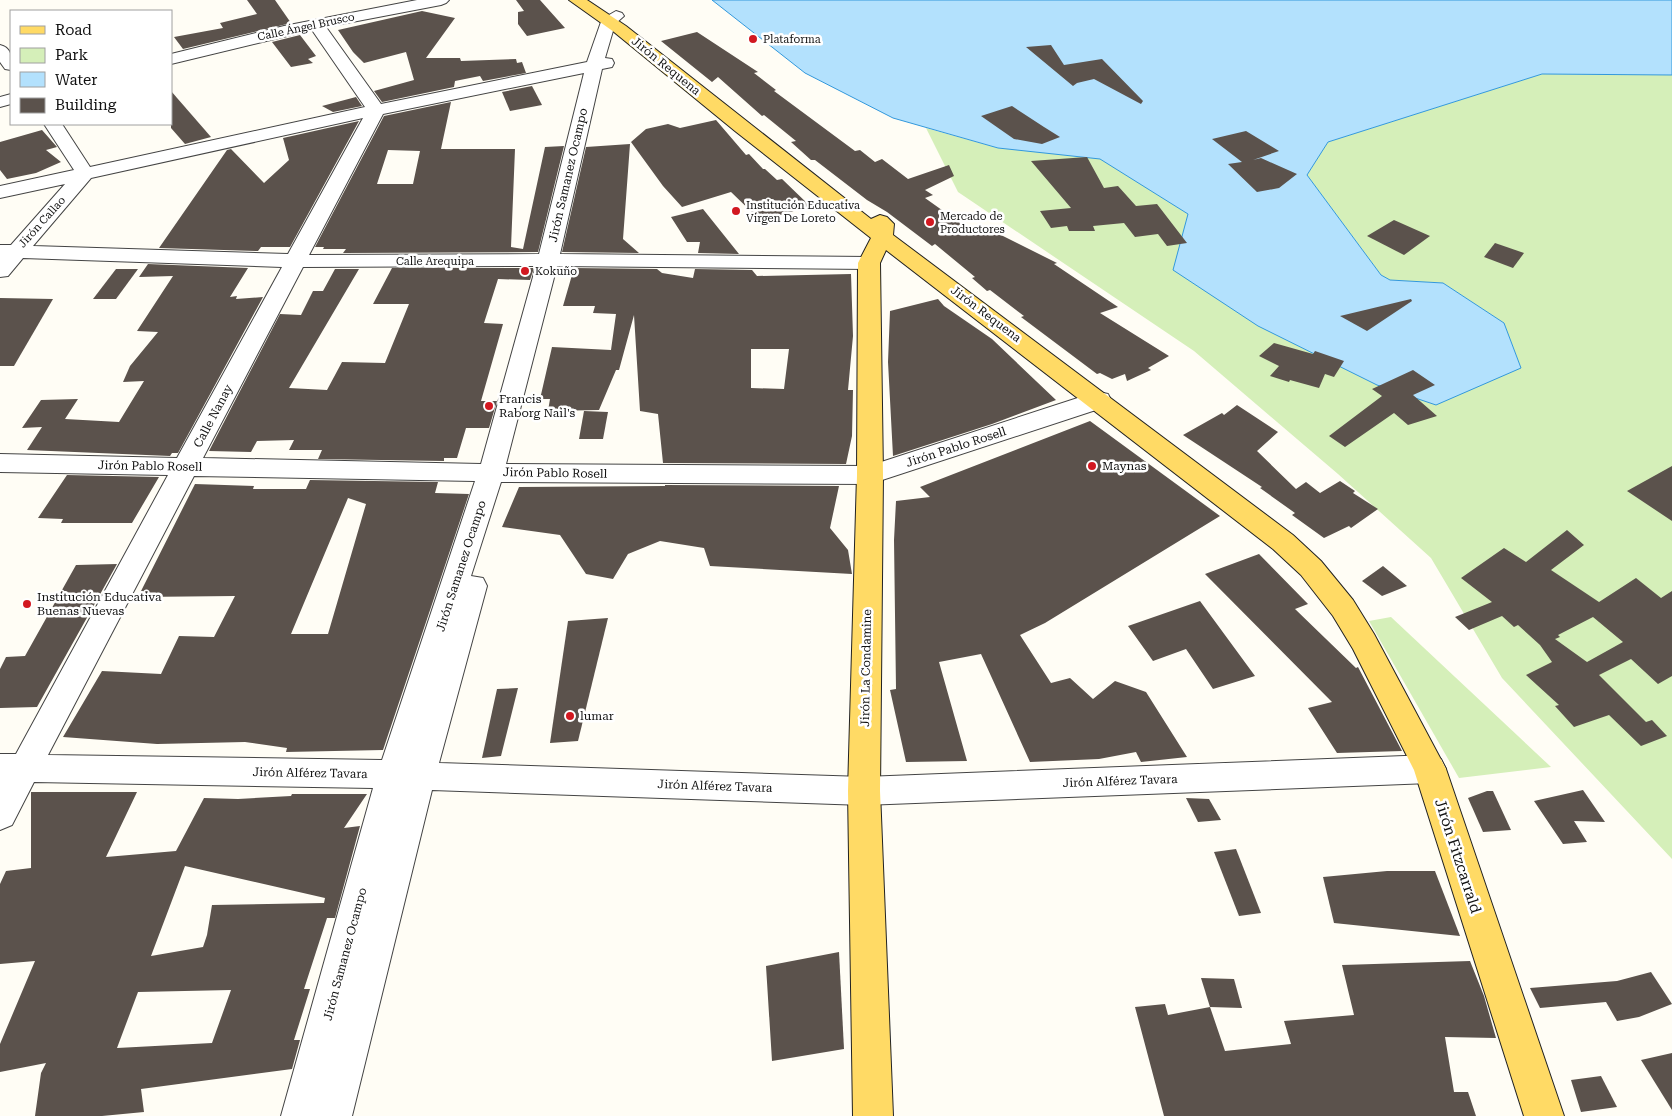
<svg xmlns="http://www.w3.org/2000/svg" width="1672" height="1116" font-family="'Roboto Serif',serif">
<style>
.green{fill:#d5efb9}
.water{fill:#b3e1fd;stroke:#3298dc}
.building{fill:#5b524c;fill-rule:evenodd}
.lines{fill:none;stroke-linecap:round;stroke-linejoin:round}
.minor-casing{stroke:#444;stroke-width:2}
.major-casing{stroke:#222;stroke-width:2}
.minor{fill:#fff;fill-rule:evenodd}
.major{fill:#ffda65;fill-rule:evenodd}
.poi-dot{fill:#d21820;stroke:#fff;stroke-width:2}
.labels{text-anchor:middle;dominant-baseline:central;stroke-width:5;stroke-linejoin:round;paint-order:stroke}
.far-street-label{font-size:11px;fill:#111;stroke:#fff}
.far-poi-label{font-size:11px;fill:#111;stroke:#fff;text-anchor:start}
.street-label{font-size:12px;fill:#111;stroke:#fff}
.poi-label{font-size:12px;fill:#111;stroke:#fff;text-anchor:start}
.near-street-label{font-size:15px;fill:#111;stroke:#fff}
</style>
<rect width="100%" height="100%" fill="#fffdf5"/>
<g class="green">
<path d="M1542 74 1672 75V859L1502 678 1431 558 1338 474 1194 351 958 192 926 128 998 148 1100 158 1188 214 1521 368 1504 323 1443 283 1389 280 1381 275 1307 175 1328 142Z"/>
<path d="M1391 617 1551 767 1459 778 1369 621Z"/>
</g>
<path class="water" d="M712 0H1672V75L1542 74 1328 142 1307 175 1381 275 1390 280 1443 283 1504 323 1521 368 1436 405 1377 385 1258 326 1173 270 1188 214 1100 159 998 148 893 118 805 73Z"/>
<g class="building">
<path d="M247 0H275L291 23 183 49 174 37 223 28 220 23 257 14Z"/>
<path d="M516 0H540L565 28 527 36 518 24V12L524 11Z"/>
<path d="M422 11 455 18 426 58H460L461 61 516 59 517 63 522 62 526 73 483 81 480 76 455 81 454 87 382 102 374 91 414 80 406 52 364 63 353 52 338 30Z"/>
<path d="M697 32 758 72 754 73 776 90 774 91 855 151 860 150 875 162 882 159 908 179 949 165 954 176 925 190 933 195 925 198 977 235 991 230 1057 263 1054 264 1118 307 1100 313 1169 356 1148 368 1151 370 1127 381 1125 374 1112 379 1100 373 1097 374 1021 317 1024 316 990 290 987 291 972 278 975 277 935 244 932 246 887 212 867 200 815 160H811L791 142 796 141 764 115 762 116 718 77 712 82 661 41Z"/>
<path d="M300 35 316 56 308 59 313 63 291 67 272 42Z"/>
<path d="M1051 45 1064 65 1102 59 1143 101 1141 104 1094 79 1077 83 1073 86 1026 47Z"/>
<path d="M532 86 542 105 510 111 502 92Z"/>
<path d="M171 91 211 137 185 144 171 128Z"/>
<path d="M356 97 362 106 333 112 322 106Z"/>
<path d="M451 102 441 149H515L511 247 523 249 545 147 564 146 538 252 343 253 346 249H323L324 247H315L384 116ZM388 150 420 151 413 184H377Z"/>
<path d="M1012 106 1044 127 1060 137 1042 144 1014 139 981 116Z"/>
<path d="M716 120 746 155 749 154 763 169H765L777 180 782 179 810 206 761 221 731 192 682 207 663 186 631 142 646 129 668 124 680 128Z"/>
<path d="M359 121 290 247H261L258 251 159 248 227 150 231 149 264 183 289 160 283 138Z"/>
<path d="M42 130 57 147 46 150 61 162 36 173 7 179 0 170V142Z"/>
<path d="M1246 131 1279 151 1253 160 1261 158 1297 174 1279 188 1257 192 1228 164 1242 162 1212 139Z"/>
<path d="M630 144 623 239 639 253 562 252 586 147Z"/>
<path d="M1087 157 1104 188 1118 186 1136 206 1157 204 1187 243 1167 246 1158 234 1135 237 1124 223 1093 226 1095 231H1069L1067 226 1051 228 1040 211 1071 208 1031 161Z"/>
<path d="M703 209 739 254 698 253 700 242H687L671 217Z"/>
<path d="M1394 220 1430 236 1404 255 1367 236Z"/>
<path d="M1495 243 1524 253 1513 268 1484 257Z"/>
<path d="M148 264 248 268 230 297 237 296 236 299 263 297 178 453H172L170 456 27 450 42 427 22 428 41 400 78 399 65 419 119 422 144 381 123 382 130 366 158 332 137 331 173 276 139 277Z"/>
<path d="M392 268H534L530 280 498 279 484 323 503 324 481 401H497L489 428H466L457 458H444V461L318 459 322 450H289L294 440 257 441 251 452 209 451 280 314 301 315 313 291H323L335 269H359L289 388 327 390 342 362 385 363 409 304H373Z"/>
<path d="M574 268 657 269 662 273 693 278 695 269 752 270 757 276 851 274 853 336 848 390H853L852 436 846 464 663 463 658 414 640 411 634 315 619 370H616L599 410 548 411 550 399H540L552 347 611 350 616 314 593 313 595 306H563ZM751 349H789L784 389 751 388Z"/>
<path d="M116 269H138L116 299H93Z"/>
<path d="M0 298 53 299 14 366H0Z"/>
<path d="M938 299 944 306 992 339 1056 400 992 424 893 456 888 362 890 311Z"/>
<path d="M1411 299 1412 301 1367 331 1340 316Z"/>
<path d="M1274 343 1313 354 1315 351 1344 361 1334 377 1325 374 1319 388 1290 380 1289 382 1270 376 1279 366 1259 356Z"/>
<path d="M1413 370 1435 385 1413 395 1437 416 1408 425 1394 413 1345 447 1329 436 1382 396 1372 389Z"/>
<path d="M1237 405 1278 432 1257 451 1296 489 1306 482 1320 493 1340 481 1355 491 1353 493 1378 509 1351 528 1349 526 1324 538 1292 515 1295 513 1260 488 1262 487 1183 435 1222 413 1224 415Z"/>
<path d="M584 411 608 412 603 439H579Z"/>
<path d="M1090 421 1220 516 1045 623 1020 635 1051 683 1070 678 1093 699 1115 681 1146 692 1187 757 1141 762 1136 752 1099 759 1030 762 981 654 939 662 967 761 906 762 890 690 896 689 894 540 896 501 930 497 920 487Z"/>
<path d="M1672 466V521L1627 491Z"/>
<path d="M67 475 159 477 132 523H61L63 519 38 518Z"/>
<path d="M310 480 438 482 435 493 469 494 383 750 286 752 287 748 245 742 157 744 63 737 102 671 161 674 179 636 214 637 235 596 138 597 195 484 254 486 253 489H306ZM348 498 366 504 328 634H291Z"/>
<path d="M665 485 839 486 830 528 848 550 852 574 710 566 704 548 660 541 628 554 613 579 586 574 560 535 502 527 519 487 665 486Z"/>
<path d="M1567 530 1584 545 1551 570 1599 602 1636 578 1661 598 1672 591V676L1658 684 1631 659 1599 675 1646 722 1652 720 1667 736 1641 746 1609 715 1574 727 1555 706 1559 705 1526 675 1552 662 1540 645 1518 625 1514 627 1502 616 1469 630 1455 617 1492 602 1461 578 1504 548 1526 562ZM1593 617 1623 642 1587 662 1555 639 1560 637 1558 635Z"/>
<path d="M1259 554 1308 604 1295 609 1356 668 1358 667 1402 751 1337 753 1308 708 1332 702 1205 574Z"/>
<path d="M117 564 37 707 0 708V669L6 657 25 656 76 565Z"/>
<path d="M1383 566 1407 586 1382 596 1362 581Z"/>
<path d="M1200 601 1255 676 1213 689 1186 649 1153 661 1128 626Z"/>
<path d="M608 618 578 741 550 743 568 621Z"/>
<path d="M518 688 501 756 482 758 497 689Z"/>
<path d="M1583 790 1605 822 1574 821 1587 842 1563 844 1534 801Z"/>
<path d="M1487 791H1493L1511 830 1483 832 1468 798Z"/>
<path d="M31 792H137L106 857 176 851 204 798 238 799 291 796 292 794H367L344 828 360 826 335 918H327L304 989H310L294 1040H300L292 1069 141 1089 144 1112 102 1116H35L41 1073 46 1063 0 1072V1044L35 961 0 964V884L6 871 31 868ZM185 866 325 898 324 903 212 905 207 935 203 947 151 956ZM231 990 212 1043 117 1048 138 992Z"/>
<path d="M1186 798 1209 799 1221 820 1198 822Z"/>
<path d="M1236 849 1261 913 1239 916 1214 852Z"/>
<path d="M1387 871H1435L1460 936 1334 923 1323 877Z"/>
<path d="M839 952 844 1049 772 1061 766 966Z"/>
<path d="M1470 961 1484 996 1496 1038 1445 1037 1454 1092H1468L1476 1116H1164L1135 1007 1165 1004 1168 1015 1210 1007 1225 1051 1291 1044 1284 1021 1354 1015 1342 965Z"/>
<path d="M1651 972 1672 1004 1639 1017 1617 1021 1606 1002 1540 1008 1530 988 1617 981Z"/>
<path d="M1201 978 1234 979 1242 1008 1210 1007Z"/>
<path d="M1672 1053V1110L1641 1060Z"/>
<path d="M1601 1076 1617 1107 1581 1112 1571 1080Z"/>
</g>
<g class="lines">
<g class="minor-casing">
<g id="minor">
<path d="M417 0H449L446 3 441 5 326 27 381 104 587 62 602 19 616 11 622 13 624 16 615 24 605 58 612 59 614 63 612 67 602 69 560 254 869 257 876 259 880 263 876 267 869 269 557 266 506 464 869 466 1090 394 1099 392 1108 394 1111 400 1108 406 870 484 501 482 471 576 483 578 487 586 439 763 864 777 1430 755 1441 759 1446 769 1441 779 1430 783 864 805 432 790 352 1116H281L373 788 34 782 12 825 0 830V754H16L168 475 0 472V454L177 458 282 267 23 258 8 276 0 277V245H11L65 184 0 198V186L74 170 44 124H62L90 167 365 107 312 30 171 64V54L284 26ZM584 73 539 254 309 255 383 114ZM363 118 288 254 33 246 91 178ZM536 266 481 464 203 458 303 267ZM194 476 475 481 382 760 48 755Z"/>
<path d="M0 45C13 48 11 59 11 70L5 69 0 62Z"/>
<path d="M11 94V104L0 107V97Z"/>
</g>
</g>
<g class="major-casing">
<path id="major" d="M569 0H587L626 26 871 219 880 215 887 217 894 224 893 235 1293 535 1321 561 1353 600 1374 634 1446 769 1564 1116H1524L1414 770 1353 649 1333 616 1301 575 1273 549 886 250 880 263 883 475 880 791 893 1116H853L848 791 857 475 858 263 871 238 735 131 614 32Z"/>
</g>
<use href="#minor" class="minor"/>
<use href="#major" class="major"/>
</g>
<g class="poi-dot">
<circle cx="753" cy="39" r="5"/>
<circle cx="736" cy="211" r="5"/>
<circle cx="930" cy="222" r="5"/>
<circle cx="525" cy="271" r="5"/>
<circle cx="489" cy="406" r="5"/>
<circle cx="1092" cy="466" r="5"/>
<circle cx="27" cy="604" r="5"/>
<circle cx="570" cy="716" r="5"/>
</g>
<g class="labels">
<g class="far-street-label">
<text transform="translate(306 27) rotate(-12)">Calle Ángel Brusco</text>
<text transform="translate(42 222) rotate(-48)">Jirón Callao</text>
<text x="435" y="261">Calle Arequipa</text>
</g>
<g class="far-poi-label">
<text x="763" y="39">Plataforma</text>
<text x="746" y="205">Institución Educativa<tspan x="746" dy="13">Virgen De Loreto</tspan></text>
<text x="940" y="216">Mercado de<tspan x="940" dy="13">Productores</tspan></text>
<text x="535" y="271">Kokuño</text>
</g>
<g class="street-label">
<text transform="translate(666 66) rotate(39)">Jirón Requena</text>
<text transform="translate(568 175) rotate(-77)">Jirón Samanez Ocampo</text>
<text transform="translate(986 314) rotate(37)">Jirón Requena</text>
<text transform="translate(213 416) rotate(-62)">Calle Nanay</text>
<text transform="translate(956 447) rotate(-18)">Jirón Pablo Rosell</text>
<text transform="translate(150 466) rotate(1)">Jirón Pablo Rosell</text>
<text transform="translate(555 473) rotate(1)">Jirón Pablo Rosell</text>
<text transform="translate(461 566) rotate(-72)">Jirón Samanez Ocampo</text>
<text transform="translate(866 668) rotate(-89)">Jirón La Condamine</text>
<text transform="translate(310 773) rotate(1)">Jirón Alférez Tavara</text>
<text transform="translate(1120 781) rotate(-2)">Jirón Alférez Tavara</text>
<text transform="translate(715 786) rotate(2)">Jirón Alférez Tavara</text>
<text transform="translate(345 954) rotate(-75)">Jirón Samanez Ocampo</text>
</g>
<g class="poi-label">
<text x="499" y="399">Francis<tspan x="499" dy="14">Raborg Nail's</tspan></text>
<text x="1102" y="466">Maynas</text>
<text x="37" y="597">Institución Educativa<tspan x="37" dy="14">Buenas Nuevas</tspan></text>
<text x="580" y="716">lumar</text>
</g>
<g class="near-street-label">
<text transform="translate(1458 856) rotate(72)">Jirón Fitzcarrald</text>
</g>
</g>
<rect x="10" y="10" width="162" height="115" fill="#ffffff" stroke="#a0a0a0"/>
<rect x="20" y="26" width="25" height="8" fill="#ffda65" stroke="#a0a0a0"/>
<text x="55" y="35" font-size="15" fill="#111111">Road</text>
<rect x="20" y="48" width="25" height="15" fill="#d5efb9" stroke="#a0a0a0"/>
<text x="55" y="60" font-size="15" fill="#111111">Park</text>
<rect x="20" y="72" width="25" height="15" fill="#b3e1fd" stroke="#a0a0a0"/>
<text x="55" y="85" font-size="15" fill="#111111">Water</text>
<rect x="20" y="98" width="25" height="15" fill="#5b524c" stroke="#a0a0a0"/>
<text x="55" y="110" font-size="15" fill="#111111">Building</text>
</svg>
